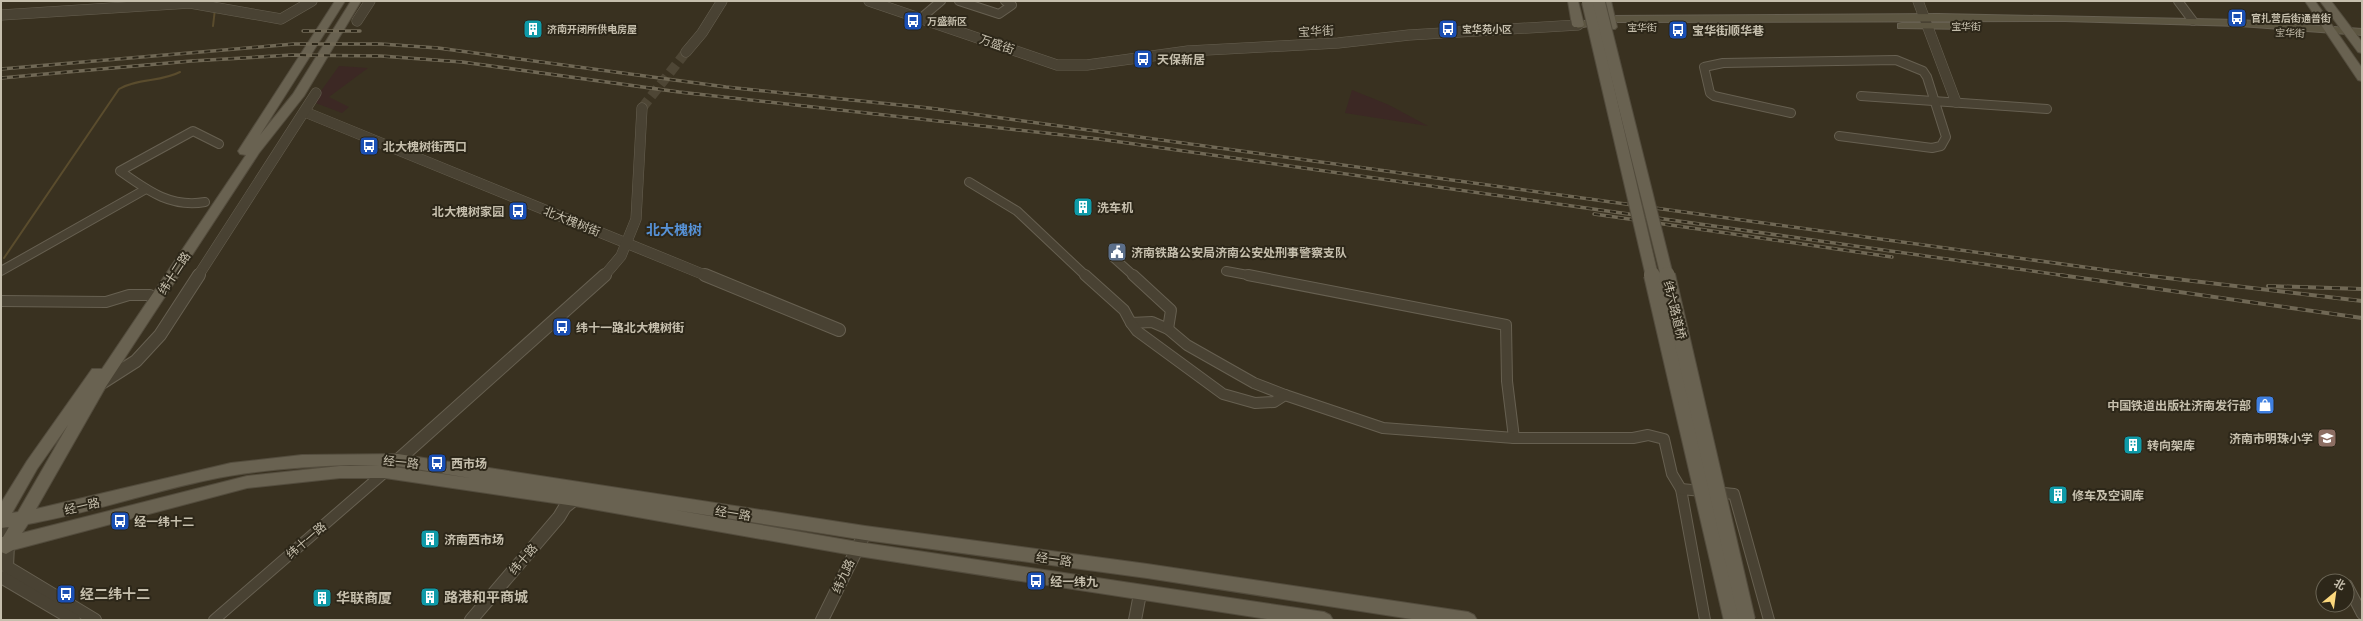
<svg xmlns="http://www.w3.org/2000/svg" width="2363" height="621" font-family="Poppins,'Noto Sans SC',sans-serif">
<style>
.green{fill:#3c2824}
.lines{fill:none;stroke-linecap:round;stroke-linejoin:round}
.stream{stroke:#5a4c2d;stroke-width:2}
.tertiary-tunnel{stroke:#4e4635;stroke-width:10;stroke-dasharray:10 5;stroke-linecap:butt}
.minor-far1-casing{stroke:#676051;stroke-width:10}
.minor-casing{stroke:#676051;stroke-width:12}
.tertiary-far1-casing{stroke:#676051;stroke-width:11}
.tertiary-casing{stroke:#676051;stroke-width:14}
.secondary-casing{stroke:#676051;stroke-width:2}
.primary-casing{stroke:#534c3d;stroke-width:2}
.minor-far1{stroke:#494233;stroke-width:8}
.minor{stroke:#494233;stroke-width:10}
.tertiary-far1{stroke:#494233;stroke-width:10}
.tertiary{stroke:#494233;stroke-width:12}
.secondary{fill:#5c5541;fill-rule:evenodd}
.primary{fill:#696251;fill-rule:evenodd}
.rail-far1-casing{stroke:#706855;stroke-width:3.5}
.rail-casing{stroke:#706855;stroke-width:4}
.rail-far1{stroke:#2d2719;stroke-width:2;stroke-dasharray:6;stroke-linecap:butt}
.rail{stroke:#2d2719;stroke-width:2.5;stroke-dasharray:8;stroke-linecap:butt}
.primary-bridge-far1-casing{stroke:#534c3d;stroke-width:14;stroke-linecap:butt}
.primary-bridge-casing{stroke:#534c3d;stroke-width:18;stroke-linecap:butt}
.primary-bridge-far1{stroke:#696251;stroke-width:12}
.primary-bridge{stroke:#696251;stroke-width:16}
.labels{text-anchor:middle;dominant-baseline:central;stroke-width:4;stroke-linejoin:round;paint-order:stroke}
.far-poi-label{font-size:10px;font-weight:bold;fill:#c6bfad;stroke:#2d2719;text-anchor:start}
.far-street-label{font-size:10px;fill:#c6bfad;stroke:#2d2719}
.poi-label{font-size:12px;font-weight:bold;fill:#c6bfad;stroke:#2d2719;text-anchor:start}
.street-label{font-size:12px;fill:#c6bfad;stroke:#2d2719}
.quarter-label{font-size:14px;font-weight:bold;fill:#5792d7;stroke:#2d2719}
.near-poi-label{font-size:14px;font-weight:bold;fill:#c6bfad;stroke:#2d2719;text-anchor:start}
</style>
<rect width="100%" height="100%" fill="#393120"/>
<g class="green">
<path d="M339 66 368 68 329 97 349 107 342 113 313 102Z"/>
<path d="M1352 90 1389 105 1428 126 1345 113Z"/>
</g>
<g class="lines">
<g class="stream">
<path d="M213 26 215 9"/>
<path d="M4 258 119 89C138 78 161 82 180 72"/>
</g>
<path class="tertiary-tunnel" d="M642 108 686 52"/>
<g class="minor-far1-casing">
<g id="minor-far1">
<path d="M959 1 999 14 1012 5 1005 1"/>
<path d="M2178 1 2193 21"/>
<path d="M921 18 941 1"/>
<path d="M1861 96 2047 109"/>
<path d="M1791 113 1714 96 1710 93 1704 67 1723 63 1896 60 1923 71 1927 77 1946 137 1941 146 1932 148 1839 136"/>
<path d="M969 182 1017 211 1086 276"/>
<path d="M205 202C170 208 147 190 120 171L193 131 219 144"/>
<path d="M1114 258 1134 276"/>
<path d="M1 271 146 189"/>
<path d="M1226 271 1253 276"/>
</g>
</g>
<g class="minor-casing">
<g id="minor">
<path d="M1085 275 1124 310 1131 323 1152 322 1168 329 1187 345 1254 383 1285 395"/>
<path d="M1133 275 1171 310 1168 329"/>
<path d="M1248 275 1506 325 1507 381 1514 438"/>
<path d="M1 301 106 302 129 295H150"/>
<path d="M1131 323 1137 331 1223 394 1255 403 1274 402 1285 395 1383 428 1514 438H1633L1648 435 1664 439 1672 474 1681 489 1705 620"/>
<path d="M1681 489 1734 494 1769 620"/>
<path d="M2347 585 2362 614"/>
<path d="M214 620 385 472"/>
</g>
</g>
<g class="tertiary-far1-casing">
<g id="tertiary-far1">
<path d="M869 1 1057 65H1087L1188 51 1338 43 1409 35 1578 25"/>
<path d="M1918 1 1956 102"/>
<path d="M1 15 190 3 281 19 312 1"/>
<path d="M357 21 370 1"/>
<path d="M686 52 702 33 722 1"/>
<path d="M305 112 707 276"/>
<path d="M198 276 316 93"/>
<path d="M604 276 621 256 636 219 642 108"/>
</g>
</g>
<g class="tertiary-casing">
<g id="tertiary">
<path d="M705 275 839 330"/>
<path d="M100 384 136 361 160 335 199 275"/>
<path d="M398 460 605 275"/>
<path d="M1 527 8 544 7 567 95 620"/>
<path d="M1 577 74 620"/>
<path d="M471 620 559 517 565 507 575 499"/>
<path d="M822 620 865 533"/>
<path d="M1135 620 1139 599 1143 592"/>
</g>
</g>
<g class="secondary-casing">
<g id="secondary">
<path d="M1938 14 2240 20 2362 29V35L2240 26 2065 21 1609 22 1578 28 1573 25 1574 23 1609 16Z"/>
<path d="M1902 23H1971L1976 26 1971 29 1898 28V24Z"/>
</g>
</g>
<g class="primary-casing">
<g id="primary">
<path d="M335 1H345L260 135 293 94 351 1H361L304 96 259 153 105 388 36 509 231 463 302 455 398 454 865 526 1147 564 1468 612 1474 615 1477 620H1418L1147 578 865 540 675 510 858 542 1324 612 1330 615 1333 620H1274L858 556 575 506 385 478H340L247 488 13 550 6 554 1 552V537H3L9 527 1 528V503L27 461 92 369H102L246 155 240 154 238 151ZM68 425 18 512 12 513 37 469ZM350 465 379 466H340L247 476 22 533 28 524C89 513 147 493 208 480 255 470 302 467 350 465ZM387 466H398L470 478Z"/>
<path d="M1568 1H1578L1584 25 1582 27H1574L1572 25Z"/>
<path d="M1601 1H1611L1617 27 1615 29H1607L1605 27Z"/>
<path d="M2305 1H2315L2362 68V81L2358 80Z"/>
<path d="M2320 1H2331L2362 42V53L2358 52Z"/>
</g>
</g>
<use href="#minor-far1" class="minor-far1"/>
<use href="#minor" class="minor"/>
<use href="#tertiary-far1" class="tertiary-far1"/>
<use href="#tertiary" class="tertiary"/>
<use href="#secondary" class="secondary"/>
<use href="#primary" class="primary"/>
<g class="rail-far1-casing">
<g id="rail-far1">
<path d="M303 31H360"/>
<path d="M1 69 294 44H381L438 48 726 87 929 108 2149 276"/>
<path d="M1 78 191 61 292 55 381 56 462 62 679 92 1099 139 2067 276"/>
<path d="M1594 214 1892 257"/>
</g>
</g>
<g class="rail-casing">
<g id="rail">
<path d="M2060 275 2362 318"/>
<path d="M2142 275 2362 301"/>
<path d="M2268 286 2362 289"/>
</g>
</g>
<use href="#rail-far1" class="rail-far1"/>
<use href="#rail" class="rail"/>
<g class="primary-bridge-far1-casing">
<g id="primary-bridge-far1">
<path d="M1588 2 1652 276"/>
<path d="M1599 3 1667 276"/>
</g>
</g>
<g class="primary-bridge-casing">
<g id="primary-bridge">
<path d="M1652 275 1732 620"/>
<path d="M1667 275 1747 620"/>
</g>
</g>
<use href="#primary-bridge-far1" class="primary-bridge-far1"/>
<use href="#primary-bridge" class="primary-bridge"/>
</g>
<defs>
<g id="bus-square" transform="scale(1)"><rect x="-9" y="-9" width="18" height="18" rx="4" fill="#1a4fb4" stroke="#2d2719"/><path d="M-5-6H5V4H4V6H2V4H-2V6H-4V4H-5ZM-3.5-4V0h7V-4ZM-3.5 1.2v1.5H-2V1.2ZM2 1.2v1.5H3.5V1.2Z" fill="#fff"/></g>
<g id="building-square" transform="scale(1)"><rect x="-9" y="-9" width="18" height="18" rx="4" fill="#0f9aa8" stroke="#2d2719"/><path d="M-4-6H4V6H1V3H-1V6H-4ZM-2.5-4.3h1.7v1.8h-1.7ZM.8-4.3h1.7v1.8H.8ZM-2.5-1h1.7V.8h-1.7ZM.8-1h1.7V.8H.8Z" fill="#fff"/></g>
<g id="civic-square" transform="scale(1)"><rect x="-9" y="-9" width="18" height="18" rx="4" fill="#5c6f8a" stroke="#2d2719"/><path d="M-.6-6.5H3V-4.5H.6V-3L4-1V1h2V6H-6V1h2V-1L-.6-3ZM-1.2 2.5V6h2.4V2.5Z" fill="#fff"/></g>
<g id="shop-square" transform="scale(1)"><rect x="-9" y="-9" width="18" height="18" rx="4" fill="#3f7fe0" stroke="#2d2719"/><path d="M-5-2.5h2.3a2.7 3.5 0 0 1 5.4 0H5L5.5 6h-11ZM-1.5-2.5h3a1.5 2.3 0 0 0-3 0Z" fill="#fff"/></g>
<g id="school-square" transform="scale(1)"><rect x="-9" y="-9" width="18" height="18" rx="4" fill="#8d6e63" stroke="#2d2719"/><path d="M0-5L7-2L0 1L-7-2ZM-4 1L0 2.5L4 1V4Q0 6-4 4Z" fill="#fff"/></g>
</defs>
<g fill-rule="evenodd">
<use href="#bus-square" x="2237" y="18"/>
<use href="#bus-square" x="913" y="21"/>
<use href="#building-square" x="533" y="29"/>
<use href="#bus-square" x="1448" y="29"/>
<use href="#bus-square" x="1678" y="30"/>
<use href="#bus-square" x="1143" y="59"/>
<use href="#bus-square" x="369" y="146"/>
<use href="#building-square" x="1083" y="207"/>
<use href="#bus-square" x="518" y="211"/>
<use href="#civic-square" x="1117" y="252"/>
<use href="#bus-square" x="562" y="327"/>
<use href="#shop-square" x="2265" y="405"/>
<use href="#school-square" x="2327" y="438"/>
<use href="#building-square" x="2133" y="445"/>
<use href="#bus-square" x="437" y="463"/>
<use href="#building-square" x="2058" y="495"/>
<use href="#bus-square" x="120" y="521"/>
<use href="#building-square" x="430" y="539"/>
<use href="#bus-square" x="1036" y="581"/>
<use href="#bus-square" x="66" y="594"/>
<use href="#building-square" x="430" y="597"/>
<use href="#building-square" x="322" y="598"/>
</g>
<g class="labels">
<g class="far-poi-label">
<text x="2251" y="18">官扎营后街通普街</text>
<text x="927" y="21">万盛新区</text>
<text x="547" y="29">济南开闭所供电房屋</text>
<text x="1462" y="29">宝华苑小区</text>
</g>
<g class="far-street-label">
<text x="1966" y="26">宝华街</text>
<text x="1642" y="27">宝华街</text>
<text transform="translate(2290 33) rotate(2)">宝华街</text>
</g>
<g class="poi-label">
<text x="1692" y="30">宝华街顺华巷</text>
<text x="1157" y="59">天保新居</text>
<text x="383" y="146">北大槐树街西口</text>
<text x="1097" y="207">洗车机</text>
<text x="504" y="211" text-anchor="end">北大槐树家园</text>
<text x="1131" y="252">济南铁路公安局济南公安处刑事警察支队</text>
<text x="576" y="327">纬十一路北大槐树街</text>
<text x="2251" y="405" text-anchor="end">中国铁道出版社济南发行部</text>
<text x="2313" y="438" text-anchor="end">济南市明珠小学</text>
<text x="2147" y="445">转向架库</text>
<text x="451" y="463">西市场</text>
<text x="2072" y="495">修车及空调库</text>
<text x="134" y="521">经一纬十二</text>
<text x="444" y="539">济南西市场</text>
<text x="1050" y="581">经一纬九</text>
</g>
<g class="street-label">
<text transform="translate(1316 31) rotate(-3)">宝华街</text>
<text transform="translate(997 44) rotate(19)">万盛街</text>
<text transform="translate(572 221) rotate(22)">北大槐树街</text>
<text transform="translate(174 273) rotate(-57)">纬十二路</text>
<text transform="translate(1675 310) rotate(76)">纬六路道桥</text>
<text transform="translate(401 462) rotate(6)">经一路</text>
<text transform="translate(82 506) rotate(-13)">经一路</text>
<text transform="translate(733 513) rotate(9)">经一路</text>
<text transform="translate(306 540) rotate(-41)">纬十一路</text>
<text transform="translate(523 559) rotate(-49)">纬十路</text>
<text transform="translate(1054 559) rotate(8)">经一路</text>
<text transform="translate(843 576) rotate(-65)">纬九路</text>
</g>
<g class="quarter-label">
<text x="674" y="230">北大槐树</text>
</g>
<g class="near-poi-label">
<text x="80" y="594">经二纬十二</text>
<text x="444" y="597">路港和平商城</text>
<text x="336" y="598">华联商厦</text>
</g>
</g>
<rect width="2363" height="621" fill="none" stroke="#c6bfad" stroke-width="4"/>
<g transform="translate(2335 593) rotate(29)"><circle r="19" fill="#2d2719" stroke="#6a6454"/>
<path d="M0-3L7 15L0 10L-7 15Z" fill="#fcd87d"/>
<text y="-6" font-size="11" font-weight="bold" text-anchor="middle" fill="#c6bfad">北</text>
</g>
</svg>
